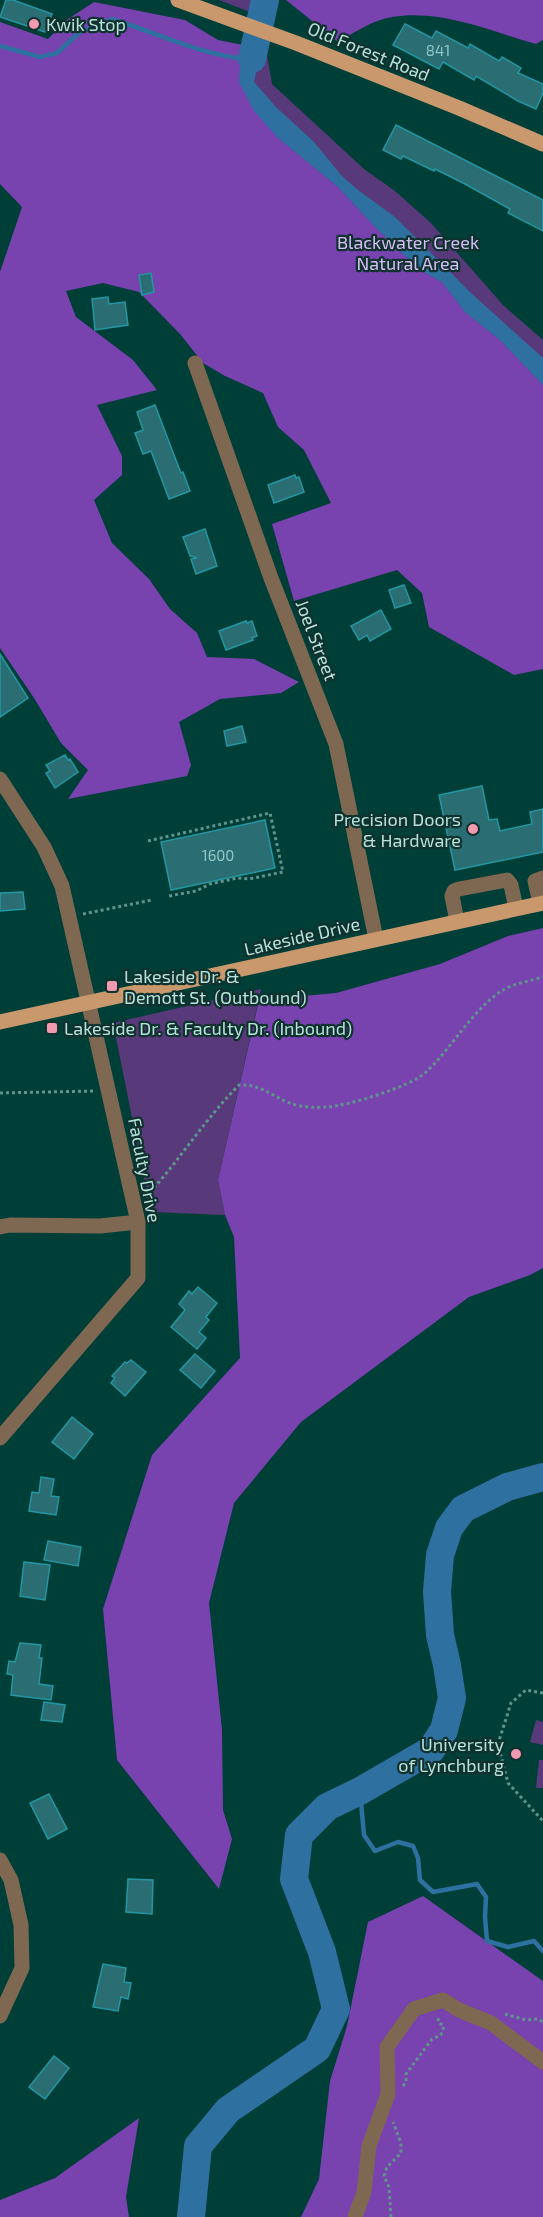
<svg xmlns="http://www.w3.org/2000/svg" width="543" height="2217" font-family="'Exo 2',sans-serif">
<style>
.green{fill:#583a7b}
.forest{fill:#7842af}
.water{fill:#2e71a1}
.lines{fill:none;stroke-linecap:round;stroke-linejoin:round}
.stream{stroke:#2e71a1;stroke-width:4.5}
.river{stroke:#2e71a1;stroke-width:28}
.building{fill:#2a6e74;stroke:#2397a1;stroke-width:1.5}
.path{stroke:#5e948d;stroke-width:3;stroke-dasharray:3 3;stroke-linecap:butt}
.minor{stroke:#7f6852;stroke-width:15}
.major{stroke:#c9986c;stroke-width:15}
.poi-dot{fill:#f29ab0;stroke:#10312d;stroke-width:2}
.labels{text-anchor:middle;dominant-baseline:central;stroke-width:4.5;stroke-linejoin:round;paint-order:stroke}
.number-label{font-size:15px;fill:#92c6c2}
.poi-label{font-size:18px;fill:#b5e3dc;stroke:#10312d;text-anchor:start}
.street-label{font-size:18px;fill:#b5e3dc;stroke:#10312d}
.park-label{font-size:18px;fill:#d5bef5;stroke:#10312d}
</style>
<rect width="100%" height="100%" fill="#003e38"/>
<g class="green">
<path d="M219 0H277L272 20 267 55 272 84 364 169 395 191 431 223 503 305 543 340V438L0 94 240 68 250 12Z"/>
<path d="M261 989 218 1180 225 1215 151 1212 113 1023Z"/>
<path d="M536 1720 543 1722V1745L530 1742Z"/>
<path d="M539 1760H543V1788H536Z"/>
</g>
<g class="forest">
<path d="M286 0H543V40L536 44C489 31 442 9 392 17 373 20 355 32 338 42Z"/>
<path d="M94 2 185 20 218 40 243 45 239 82 278 138 338 187 376 228 405 256 420 270 442 282 465 312 501 341 543 385V669L514 675 429 627 422 593 397 570 294 601 272 524 331 503 304 450 278 427 263 393 225 376 203 363 180 334 139 292 103 283 66 291 76 317 133 360 157 390 97 405 122 456V475L94 500 112 543 149 579 170 609 197 633 207 657 254 659 299 682 281 693 220 699 179 722 191 765 187 776 68 799 88 770 61 743 34 698 0 648V272L22 207 0 184V22L48 39 68 19Z"/>
<path d="M543 928V1268L530 1275 469 1297 301 1422 234 1503 209 1603 222 1730 223 1810 232 1839 219 1889 117 1760 103 1609 152 1455 240 1358 234 1237 225 1215 218 1180 259 1000 336 993 440 964 508 936Z"/>
<path d="M423 1896 543 1981V2217H301L319 2179 330 2081 347 2026 368 1922Z"/>
<path d="M139 2118 126 2197 129 2217H0V2200L55 2178Z"/>
</g>
<g class="water">
<path d="M260 0H277L272 20 255 12Z"/>
<path d="M252 27 264 32 254 82 277 108 314 142 341 175 358 190 395 217 472 294 543 358V385L501 341 465 312 442 282 420 270 405 256 376 228 338 187 278 138 254 111 239 82 241 48Z"/>
</g>
<g class="lines">
<g class="stream">
<path d="M0 46 40 57 57 53 80 32 112 19C157 33 198 54 245 59"/>
<path d="M360 1791 364 1835 375 1851 398 1842 413 1846 418 1858 420 1880 433 1892 477 1884 486 1897 485 1917 487 1941 508 1947 534 1941 543 1951"/>
</g>
<g class="river">
<path d="M252 59 265 0"/>
<path d="M191 2217 198 2146 228 2110 317 2049 336 2009 322 1952 294 1879 299 1835 327 1807 360 1791 431 1750 444 1730 452 1698 447 1665 440 1635 437 1592 440 1555 449 1528 463 1509 507 1487 543 1477"/>
</g>
</g>
<g class="building">
<path d="M6 0H13L52 14 45 32 0 17Z"/>
<path d="M405 24 432 38 436 31 468 48 470 44 499 61 502 57 521 68 518 73 543 84V93L536 109 518 101 476 76 474 80 443 62 439 69 393 45Z"/>
<path d="M396 125 543 200V231L508 213 510 209 465 184 435 169 434 171 403 156 401 159 383 150Z"/>
<path d="M151 273 154 292 142 295 139 275Z"/>
<path d="M108 297 109 304 125 302 128 325 95 330 92 299Z"/>
<path d="M155 405 174 455 181 473 183 472 190 491 169 499 151 451 143 454 135 433 143 430 137 412Z"/>
<path d="M295 475 296 478 299 477 304 492 274 503 268 485Z"/>
<path d="M205 529 217 566 196 574 191 559 197 558 190 556 183 537Z"/>
<path d="M404 585 411 603 395 608 389 590Z"/>
<path d="M381 610 391 629 370 641 367 635 359 640 351 626Z"/>
<path d="M246 621 247 623 252 621 257 636 252 638 253 640 226 650 219 631Z"/>
<path d="M0 654 28 698 0 717Z"/>
<path d="M242 726 246 742 227 746 224 731Z"/>
<path d="M65 755 68 760 70 759 78 772 55 788 46 773 50 771 46 765Z"/>
<path d="M482 786 489 820 497 819 500 831 532 824 530 812 543 809V852L455 870 439 795Z"/>
<path d="M265 820 275 868 171 890 161 842Z"/>
<path d="M23 892 25 909 0 911V893Z"/>
<path d="M198 1287 217 1303 206 1317 209 1320 199 1332 206 1338 197 1349 171 1327 185 1310 179 1304 189 1291 192 1294Z"/>
<path d="M195 1354 215 1371 201 1388 180 1370Z"/>
<path d="M131 1360 146 1372 125 1396 111 1383 115 1378 112 1376 125 1362 127 1363Z"/>
<path d="M72 1417 93 1434 74 1459 52 1442Z"/>
<path d="M41 1477 54 1479 51 1496 59 1497 56 1515 29 1511 32 1492 39 1493Z"/>
<path d="M48 1541 81 1547 78 1566 44 1560Z"/>
<path d="M24 1562 50 1565 45 1600 20 1596Z"/>
<path d="M20 1643 41 1645 39 1658H42L39 1684 53 1686 51 1700 11 1695 13 1675 7 1674 9 1661 15 1662Z"/>
<path d="M44 1702 65 1705 62 1722 41 1720Z"/>
<path d="M49 1794 67 1829 48 1839 30 1803Z"/>
<path d="M128 1879 153 1880 152 1914 126 1912Z"/>
<path d="M103 1964 126 1968 124 1982 131 1983 128 1999 121 1997 118 2011 93 2007Z"/>
<path d="M54 2056 69 2068 45 2099 29 2087Z"/>
</g>
<g class="lines">
<g class="path">
<path d="M148 841 270 813 283 872 249 879 237 878 224 881 210 884 196 891 169 896"/>
<path d="M83 914 152 900"/>
<path d="M0 1093 94 1091"/>
<path d="M146 1197C179 1161 205 1119 239 1085 260 1084 272 1096 290 1103 299 1107 316 1108 326 1107 348 1106 409 1087 425 1073 452 1048 470 1013 500 992 511 984 530 981 543 977"/>
<path d="M543 1693 526 1690 511 1703 498 1744 508 1783 543 1821"/>
<path d="M505 2014 526 2020 538 2019 543 2022"/>
<path d="M403 2086 406 2082V2074L432 2039 441 2035 444 2026 438 2022 439 2016"/>
<path d="M391 2217 389 2187 384 2176 387 2167 401 2153V2143L393 2122"/>
</g>
<g class="minor">
<path d="M195 363 271 578 336 744 376 939"/>
<path d="M0 779 44 847 62 886 138 1222V1278L0 1438"/>
<path d="M540 903 535 881 543 878"/>
<path d="M457 921 452 896 454 891 459 889 507 880 511 885 516 908"/>
<path d="M0 1227 10 1225 100 1226 138 1222"/>
<path d="M0 1860 11 1880 21 1925 22 1968 0 2016"/>
<path d="M355 2217 364 2192 369 2146 388 2094 387 2047 414 2009 443 2000 459 2010 491 2023 543 2062"/>
</g>
<g class="major">
<path d="M178 0 296 43 459 108 543 144"/>
<path d="M0 1022 543 903"/>
</g>
</g>
<g class="poi-dot">
<circle cx="34" cy="24" r="6"/>
<circle cx="473" cy="829" r="6"/>
<rect x="106" y="980" width="12" height="12" rx="3"/>
<rect x="46" y="1022" width="12" height="12" rx="3"/>
<circle cx="516" cy="1754" r="6"/>
</g>
<g class="labels">
<g class="number-label">
<text x="438" y="50">841</text>
<text x="218" y="855">1600</text>
</g>
<g class="poi-label">
<text x="46" y="24">Kwik Stop</text>
<text x="461" y="819" text-anchor="end">Precision Doors<tspan x="461" dy="21">&amp; Hardware</tspan></text>
<text x="124" y="976">Lakeside Dr. &amp;<tspan x="124" dy="21">Demott St. (Outbound)</tspan></text>
<text x="64" y="1028">Lakeside Dr. &amp; Faculty Dr. (Inbound)</text>
<text x="504" y="1744" text-anchor="end">University<tspan x="504" dy="21">of Lynchburg</tspan></text>
</g>
<g class="street-label">
<text transform="translate(369 51) rotate(22)">Old Forest Road</text>
<text transform="translate(317 640) rotate(69)">Joel Street</text>
<text transform="translate(302 936) rotate(-13)">Lakeside Drive</text>
<text transform="translate(145 1170) rotate(79)">Faculty Drive</text>
</g>
<g class="park-label">
<text x="408" y="242">Blackwater Creek<tspan x="408" dy="21">Natural Area</tspan></text>
</g>
</g>
</svg>
